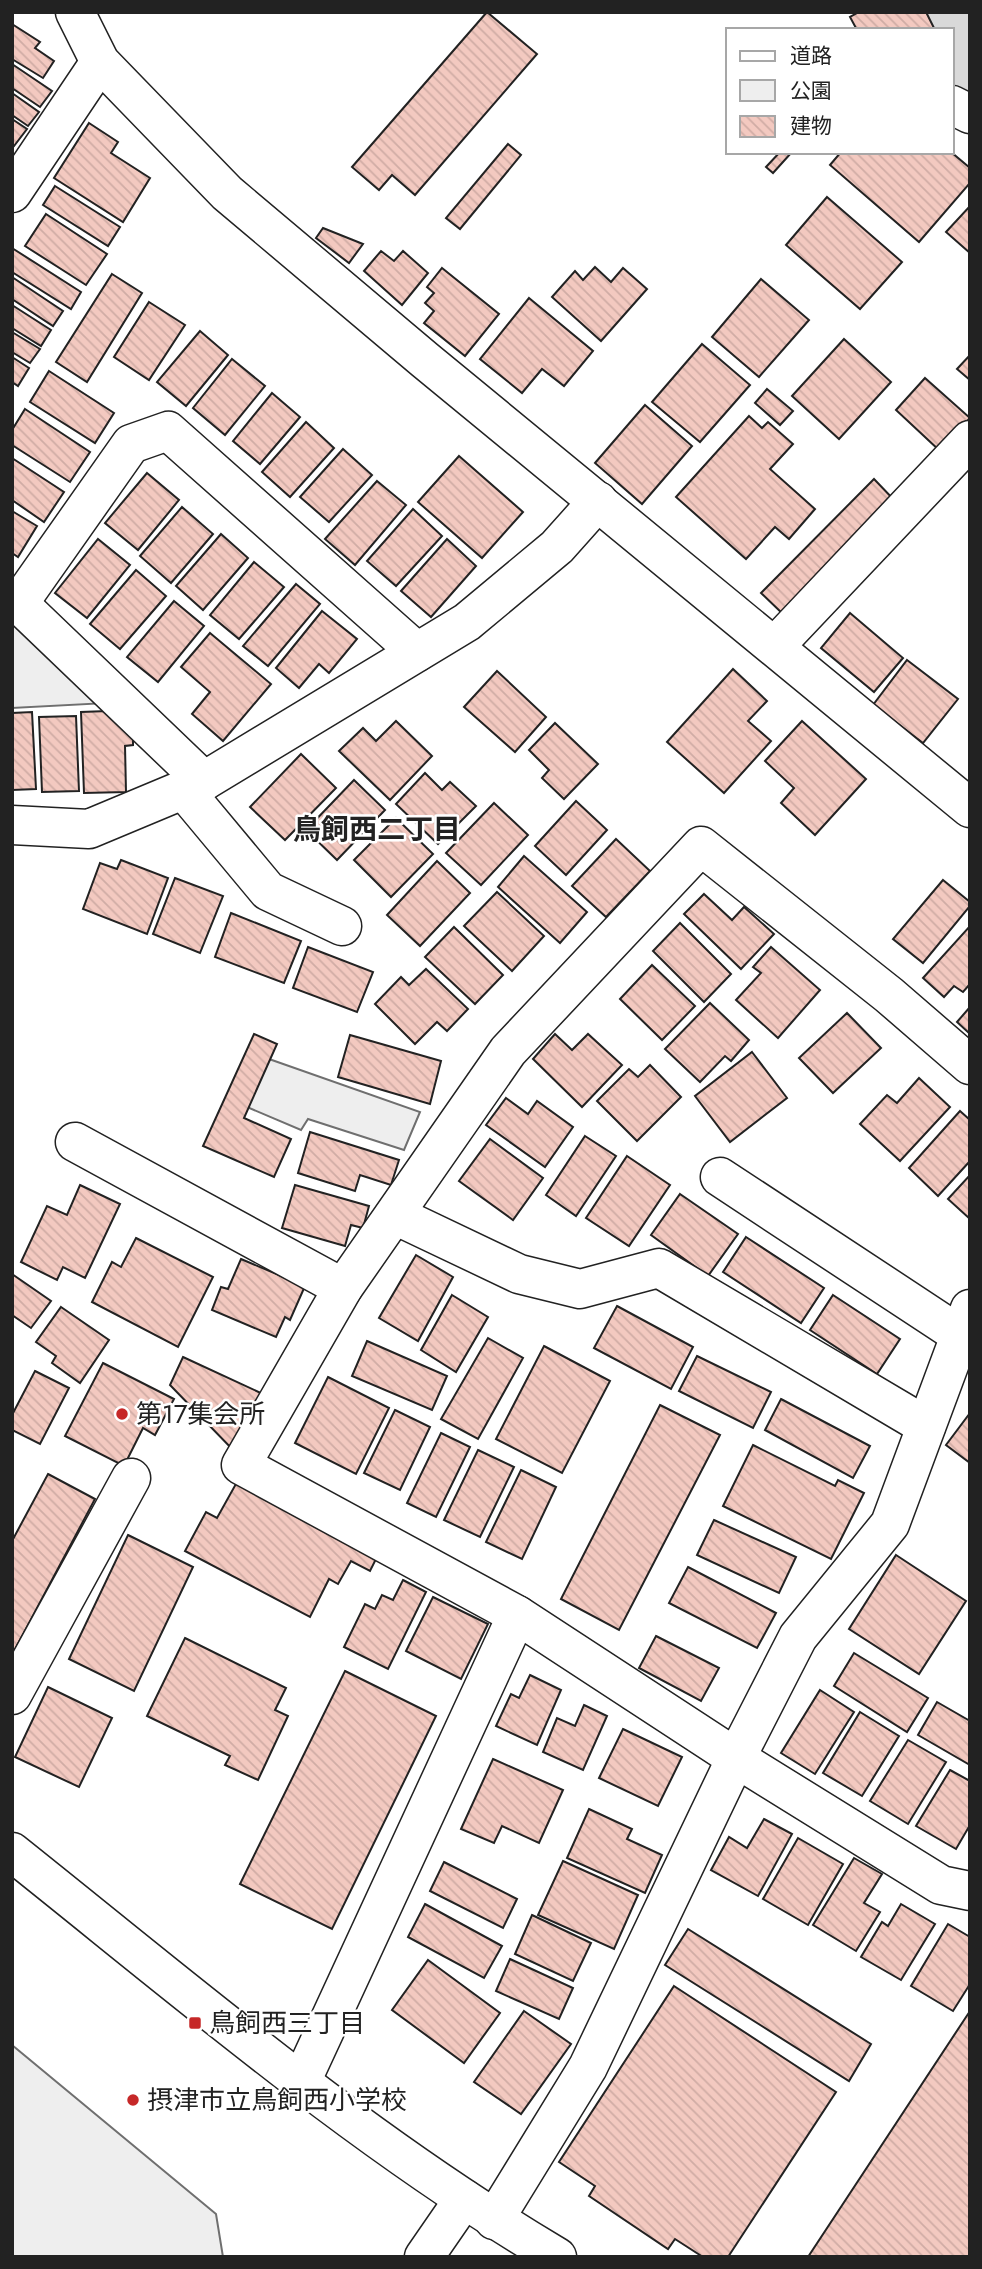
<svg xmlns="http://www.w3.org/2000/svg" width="982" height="2269" font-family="Jost,'Noto Sans JP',sans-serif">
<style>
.green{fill:#eee;stroke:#6f6f6f;stroke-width:2}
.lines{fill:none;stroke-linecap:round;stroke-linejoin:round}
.river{stroke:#d9d9d9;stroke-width:100}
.building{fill:url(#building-back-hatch);stroke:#222;stroke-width:2}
.street-casing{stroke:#222;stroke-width:41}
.secondary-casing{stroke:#222;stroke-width:41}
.street{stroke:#fff;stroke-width:38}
.secondary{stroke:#fff;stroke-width:38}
.poi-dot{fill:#c62828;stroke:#fff;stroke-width:2.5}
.labels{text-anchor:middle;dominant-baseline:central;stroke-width:5;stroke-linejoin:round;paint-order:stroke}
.poi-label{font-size:26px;fill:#222;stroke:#fff;text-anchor:start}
.neighbourhood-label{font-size:28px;font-weight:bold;fill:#222;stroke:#fff}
</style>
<defs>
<pattern id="building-back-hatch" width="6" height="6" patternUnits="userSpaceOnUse" patternTransform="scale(1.75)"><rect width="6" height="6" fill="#f3c9c0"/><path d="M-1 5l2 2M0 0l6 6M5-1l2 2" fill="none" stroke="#d0aca5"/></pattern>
</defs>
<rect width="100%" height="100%" fill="#fff"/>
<g class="green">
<path d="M12 618 108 703 12 708Z"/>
<path d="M269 1059 420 1112 404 1150 308 1119 301 1130 247 1107Z"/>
<path d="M12 2045 216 2214 223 2257H12Z"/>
</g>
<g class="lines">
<path class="river" d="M957 12 970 43"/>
</g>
<g class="building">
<path d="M487 12 537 54 415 195 392 175 379 190 352 167Z"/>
<path d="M859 12H926L935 30H857L850 17Z"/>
<path d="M12 24 40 42 35 48 54 61 43 78 12 59Z"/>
<path d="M12 64 52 91 40 107 12 88Z"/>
<path d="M12 93 39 112 28 126 12 115Z"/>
<path d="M12 119 27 129 14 146 12 145Z"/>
<path d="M89 123 118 142 111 153 150 178 123 222 54 178Z"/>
<path d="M508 144 521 155 460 229 446 218Z"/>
<path d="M780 152H792L773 173 766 167Z"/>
<path d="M841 152H951L970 168V183L919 242 830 165Z"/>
<path d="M55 186 120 227 108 246 43 205Z"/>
<path d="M827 197 902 262 860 309 786 245Z"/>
<path d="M970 206V253L946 232Z"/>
<path d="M46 214 107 254 86 285 25 246Z"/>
<path d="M323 228 363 244 349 263 316 238Z"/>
<path d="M12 248 81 292 71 309 12 272Z"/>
<path d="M381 251 394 261 403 251 428 273 402 305 364 271Z"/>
<path d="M595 267 611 282 623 268 647 289 601 341 552 297 575 271 583 280Z"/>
<path d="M442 268 499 314 465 356 424 323 434 311 425 303 434 293 427 287Z"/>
<path d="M112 274 142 293 87 382 56 362Z"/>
<path d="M12 277 63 311 53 326 12 299Z"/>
<path d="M761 279 809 320 759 377 712 337Z"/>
<path d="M529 298 593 351 564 386 542 369 522 393 480 359Z"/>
<path d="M149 302 185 325 149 380 114 357Z"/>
<path d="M12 305 51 330 41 346 12 328Z"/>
<path d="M200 331 228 355 186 406 157 382Z"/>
<path d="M12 332 40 349 30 363 12 352Z"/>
<path d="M844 339 891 382 839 439 792 396Z"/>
<path d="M702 344 750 385 700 442 652 402Z"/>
<path d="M970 355V380L957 369Z"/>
<path d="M12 357 29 368 18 386 12 382Z"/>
<path d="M232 359 265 386 225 435 193 408Z"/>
<path d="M49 371 114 413 95 443 30 402Z"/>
<path d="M925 378 970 418 940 451 896 410Z"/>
<path d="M767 389 793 411 780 425 755 403Z"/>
<path d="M272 393 300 417 260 464 233 441Z"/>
<path d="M645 405 692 446 642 504 595 463Z"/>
<path d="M25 409 90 452 70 482 12 445V430Z"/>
<path d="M749 416 762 428 768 422 793 444 770 469 815 509 789 539 775 527 746 559 676 497Z"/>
<path d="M306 422 334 448 290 497 262 472Z"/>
<path d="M343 449 372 475 329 522 300 497Z"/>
<path d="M459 456 523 512 482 558 418 502Z"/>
<path d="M12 458 64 492 44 522 12 500Z"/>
<path d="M147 473 179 500 138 550 105 523Z"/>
<path d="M874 479 897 503 784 615 761 593Z"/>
<path d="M377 481 406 505 355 565 325 539Z"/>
<path d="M182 507 213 534 171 583 140 556Z"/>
<path d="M413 509 442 536 396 586 367 561Z"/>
<path d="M12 511 37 526 18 557 12 553Z"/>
<path d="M221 534 248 558 203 610 176 586Z"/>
<path d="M98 539 130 565 87 618 55 593Z"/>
<path d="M447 539 476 566 431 617 401 591Z"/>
<path d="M254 562 284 587 239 639 210 615Z"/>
<path d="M136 570 166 596 120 649 90 624Z"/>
<path d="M296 584 320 604 268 666 243 646Z"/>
<path d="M174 601 204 626 158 682 127 657Z"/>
<path d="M322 611 357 639 329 673 319 664 299 688 276 668Z"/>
<path d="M850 613 903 658 874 692 821 648Z"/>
<path d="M210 633 271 684 223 741 192 714 210 692 181 667Z"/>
<path d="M907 660 958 699 923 743 873 705Z"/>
<path d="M733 669 767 701 748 721 771 741 724 793 667 742Z"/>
<path d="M497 671 546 717 515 752 464 707Z"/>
<path d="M108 711 133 731V745L125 746 126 792 84 793 81 712Z"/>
<path d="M32 712 36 789 12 790V713Z"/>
<path d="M76 716 79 791 42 792 39 717Z"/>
<path d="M396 721 432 756 390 800 339 751 363 728 376 741Z"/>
<path d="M802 721 866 779 815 835 781 803 794 788 765 761Z"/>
<path d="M555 723 598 764 564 799 542 778 549 770 529 750Z"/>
<path d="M301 754 336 788 285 840 250 807Z"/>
<path d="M425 773 442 790 450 782 476 806 438 844 396 804Z"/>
<path d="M354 780 385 810 337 860 306 830Z"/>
<path d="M576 801 607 830 566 875 535 846Z"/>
<path d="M494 803 528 835 481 885 446 853Z"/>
<path d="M396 818 433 854 391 897 354 860Z"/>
<path d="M616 839 650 871 606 917 572 886Z"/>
<path d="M524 856 587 912 560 943 498 887Z"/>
<path d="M121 860 168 878 147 934 83 909 100 863 117 869Z"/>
<path d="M437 861 470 893 420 946 387 915Z"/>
<path d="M175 878 223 896 200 953 153 934Z"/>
<path d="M943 880 970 902V906L923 963 893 939Z"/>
<path d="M497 892 544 936 512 971 464 926Z"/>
<path d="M704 894 732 920 744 907 774 934 741 969 684 914Z"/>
<path d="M231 913 301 941 284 983 215 957Z"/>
<path d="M680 923 731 974 704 1002 653 951Z"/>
<path d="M970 926V984L963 992 954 986 944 997 923 978Z"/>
<path d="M454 927 503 975 475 1004 425 957Z"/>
<path d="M308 947 373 972 357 1012 293 988Z"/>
<path d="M771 947 820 990 778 1038 736 1000 761 973 753 967Z"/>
<path d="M652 965 695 1006 662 1040 620 999Z"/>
<path d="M426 969 468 1009 447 1031 437 1022 415 1044 375 1004 401 977 409 985Z"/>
<path d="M710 1003 749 1040 731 1061 725 1056 700 1082 665 1049Z"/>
<path d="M970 1007V1034L957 1022Z"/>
<path d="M847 1013 881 1048 833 1093 799 1058Z"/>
<path d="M254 1034 277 1044 244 1118 291 1139 274 1177 203 1146Z"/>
<path d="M555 1034 572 1050 588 1034 622 1065 582 1107 533 1059Z"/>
<path d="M350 1035 441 1061 430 1104 338 1077Z"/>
<path d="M752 1052 787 1098 730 1142 695 1096Z"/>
<path d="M650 1065 681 1097 637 1141 597 1101 629 1069 638 1077Z"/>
<path d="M919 1078 950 1107 900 1161 860 1124 887 1095 897 1103Z"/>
<path d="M506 1098 528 1114 537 1101 573 1127 545 1167 486 1125Z"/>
<path d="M960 1111 970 1120V1161L938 1196 909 1168Z"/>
<path d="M310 1132 399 1160 391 1185 360 1175 355 1191 298 1173Z"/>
<path d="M585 1136 616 1156 576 1216 546 1195Z"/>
<path d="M490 1139 543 1178 513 1220 459 1181Z"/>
<path d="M627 1156 670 1185 629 1246 586 1218Z"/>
<path d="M970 1175V1219L948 1199Z"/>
<path d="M80 1185 120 1204 85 1278 63 1267 57 1280 21 1262 47 1206 67 1215Z"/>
<path d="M295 1185 369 1206 363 1228 351 1225 345 1246 282 1228Z"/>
<path d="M680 1194 738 1234 708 1276 651 1235Z"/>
<path d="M746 1237 824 1288 801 1323 723 1272Z"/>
<path d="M136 1238 213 1277 178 1347 92 1302 112 1262 121 1267Z"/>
<path d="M416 1255 453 1277 418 1341 379 1318Z"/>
<path d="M241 1259 305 1286 290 1320 285 1317 276 1337 212 1310 221 1287 228 1289Z"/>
<path d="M12 1274 51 1301 31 1328 12 1315Z"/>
<path d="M452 1295 488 1317 456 1372 421 1350Z"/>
<path d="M833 1295 900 1339 877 1374 810 1330Z"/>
<path d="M617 1306 693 1347 671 1389 594 1348Z"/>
<path d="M61 1307 109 1340 80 1383 52 1363 56 1356 36 1342Z"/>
<path d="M488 1338 523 1358 478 1439 441 1419Z"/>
<path d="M367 1341 447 1376 432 1410 352 1376Z"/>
<path d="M544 1346 610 1381 562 1473 496 1439Z"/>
<path d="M697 1356 771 1392 753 1428 679 1391Z"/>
<path d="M183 1357 263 1394 236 1453 170 1385Z"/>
<path d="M103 1363 174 1399 155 1435 143 1428 124 1466 65 1436Z"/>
<path d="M35 1371 69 1388 40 1444 12 1430V1415Z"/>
<path d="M328 1377 389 1408 356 1474 295 1443Z"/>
<path d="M781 1399 870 1446 853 1478 765 1430Z"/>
<path d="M660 1405 720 1435 619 1630 561 1599Z"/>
<path d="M395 1410 430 1427 400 1490 364 1473Z"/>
<path d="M970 1413V1463L946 1445Z"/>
<path d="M441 1433 470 1447 436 1517 407 1503Z"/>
<path d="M753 1445 835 1486 838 1480 864 1493 831 1559 723 1506Z"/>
<path d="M478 1450 514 1467 480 1537 444 1520Z"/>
<path d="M521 1470 556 1487 522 1559 486 1542Z"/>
<path d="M48 1474 95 1499 12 1655V1541Z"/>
<path d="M237 1482 377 1557 370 1571 351 1561 338 1584 329 1579 310 1617 185 1551 206 1512 217 1518Z"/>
<path d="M714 1520 796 1557 779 1593 697 1555Z"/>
<path d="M128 1535 193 1567 134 1691 69 1659Z"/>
<path d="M896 1555 966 1601 919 1674 849 1629Z"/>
<path d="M688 1567 776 1613 757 1648 669 1603Z"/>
<path d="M403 1580 426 1592 388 1669 344 1647 365 1604 375 1609 382 1595 393 1600Z"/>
<path d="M433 1597 488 1624 461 1679 406 1651Z"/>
<path d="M656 1636 719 1668 701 1701 639 1668Z"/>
<path d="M185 1638 286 1688 275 1710 288 1716 258 1780 225 1765 230 1756 147 1716Z"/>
<path d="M854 1653 928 1698 907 1732 834 1686Z"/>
<path d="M345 1671 436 1716 332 1929 240 1884Z"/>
<path d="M530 1675 561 1690 537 1745 496 1726 511 1694 519 1698Z"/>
<path d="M48 1687 112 1718 79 1787 15 1757Z"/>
<path d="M820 1690 854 1712 815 1774 781 1753Z"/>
<path d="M937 1702 970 1721V1765L918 1735Z"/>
<path d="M584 1705 607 1716 583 1770 543 1752 557 1718 575 1726Z"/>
<path d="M860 1712 899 1736 862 1796 823 1773Z"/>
<path d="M623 1729 682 1757 658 1806 599 1778Z"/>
<path d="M908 1740 946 1762 908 1824 870 1801Z"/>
<path d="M493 1759 563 1790 539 1843 502 1826 494 1843 461 1829Z"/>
<path d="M950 1770 970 1781V1825L956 1849 916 1826Z"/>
<path d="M589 1809 632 1829 627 1839 662 1855 645 1893 567 1858Z"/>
<path d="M764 1819 792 1834 758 1896 711 1870 729 1837 747 1848Z"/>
<path d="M798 1838 843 1864 808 1925 763 1899Z"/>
<path d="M854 1858 882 1874 864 1903 880 1912 856 1951 813 1925Z"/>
<path d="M563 1861 638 1895 614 1949 538 1915Z"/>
<path d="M444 1862 517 1899 503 1928 430 1891Z"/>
<path d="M425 1904 502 1946 484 1978 408 1937Z"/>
<path d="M901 1904 935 1924 901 1980 861 1957 882 1922 888 1926Z"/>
<path d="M532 1915 591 1943 573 1981 515 1954Z"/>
<path d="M948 1924 970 1937V1984L953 2011 911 1986Z"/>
<path d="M688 1929 871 2044 849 2081 665 1965Z"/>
<path d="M510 1959 573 1988 559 2019 496 1991Z"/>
<path d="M428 1960 500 2013 464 2063 392 2010Z"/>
<path d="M674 1986 836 2092 728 2257H703L675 2239 668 2249 589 2196 595 2186 559 2162Z"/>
<path d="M524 2011 571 2044 521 2114 474 2082Z"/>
<path d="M970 2011V2257H808Z"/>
</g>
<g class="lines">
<g class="street-casing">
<g id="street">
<path d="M75 12 100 62 227 193 425 360 970 808"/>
<path d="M952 105 970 114"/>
<path d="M12 193 100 62"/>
<path d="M12 597 204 781"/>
<path d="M19 603 131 444 168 431 417 652"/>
<path d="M775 646 970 440"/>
<path d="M183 789 268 891 342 926"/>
<path d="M12 825 89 829 204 781 467 622 557 547 598 501"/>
<path d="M970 1065 889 995 701 846 508 1051 343 1288 241 1465 517 1615 736 1758 941 1885 970 1891"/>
<path d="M75 1142 343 1288"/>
<path d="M720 1177 960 1335"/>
<path d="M395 1215 519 1274 580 1289 659 1268 926 1426"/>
<path d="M12 1695 131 1478"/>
<path d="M301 2082 517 1615"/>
<path d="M494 2220 588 2067 736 1758 798 1637 890 1524 970 1309"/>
<path d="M424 2257 464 2199"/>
</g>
</g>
<g class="secondary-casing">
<path id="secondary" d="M12 1852C189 1993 362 2142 557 2257"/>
</g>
<use href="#street" class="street"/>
<use href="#secondary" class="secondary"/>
</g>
<g class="poi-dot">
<circle cx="122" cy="1414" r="7"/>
<rect x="188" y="2016" width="14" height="14" rx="3.5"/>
<circle cx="133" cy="2100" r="7"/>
</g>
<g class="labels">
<g class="poi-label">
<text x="136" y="1414">第17集会所</text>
<text x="209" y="2023">鳥飼西三丁目</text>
<text x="147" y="2100">摂津市立鳥飼西小学校</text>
</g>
<g class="neighbourhood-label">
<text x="377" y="829">鳥飼西二丁目</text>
</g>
</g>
<rect width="982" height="2269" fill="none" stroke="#222222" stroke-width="28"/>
<rect x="726" y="28" width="228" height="126" fill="#ffffff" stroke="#a7a7a7" stroke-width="2"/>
<rect x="740" y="51" width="35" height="10" fill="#ffffff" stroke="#a7a7a7" stroke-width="2"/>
<text x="790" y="63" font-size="21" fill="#222222">道路</text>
<rect x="740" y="80" width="35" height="21" fill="#eeeeee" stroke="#a7a7a7" stroke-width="2"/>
<text x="790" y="98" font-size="21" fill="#222222">公園</text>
<rect x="740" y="116" width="35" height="21" fill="url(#building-back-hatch)" stroke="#a7a7a7" stroke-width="2"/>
<text x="790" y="133" font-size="21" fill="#222222">建物</text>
</svg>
